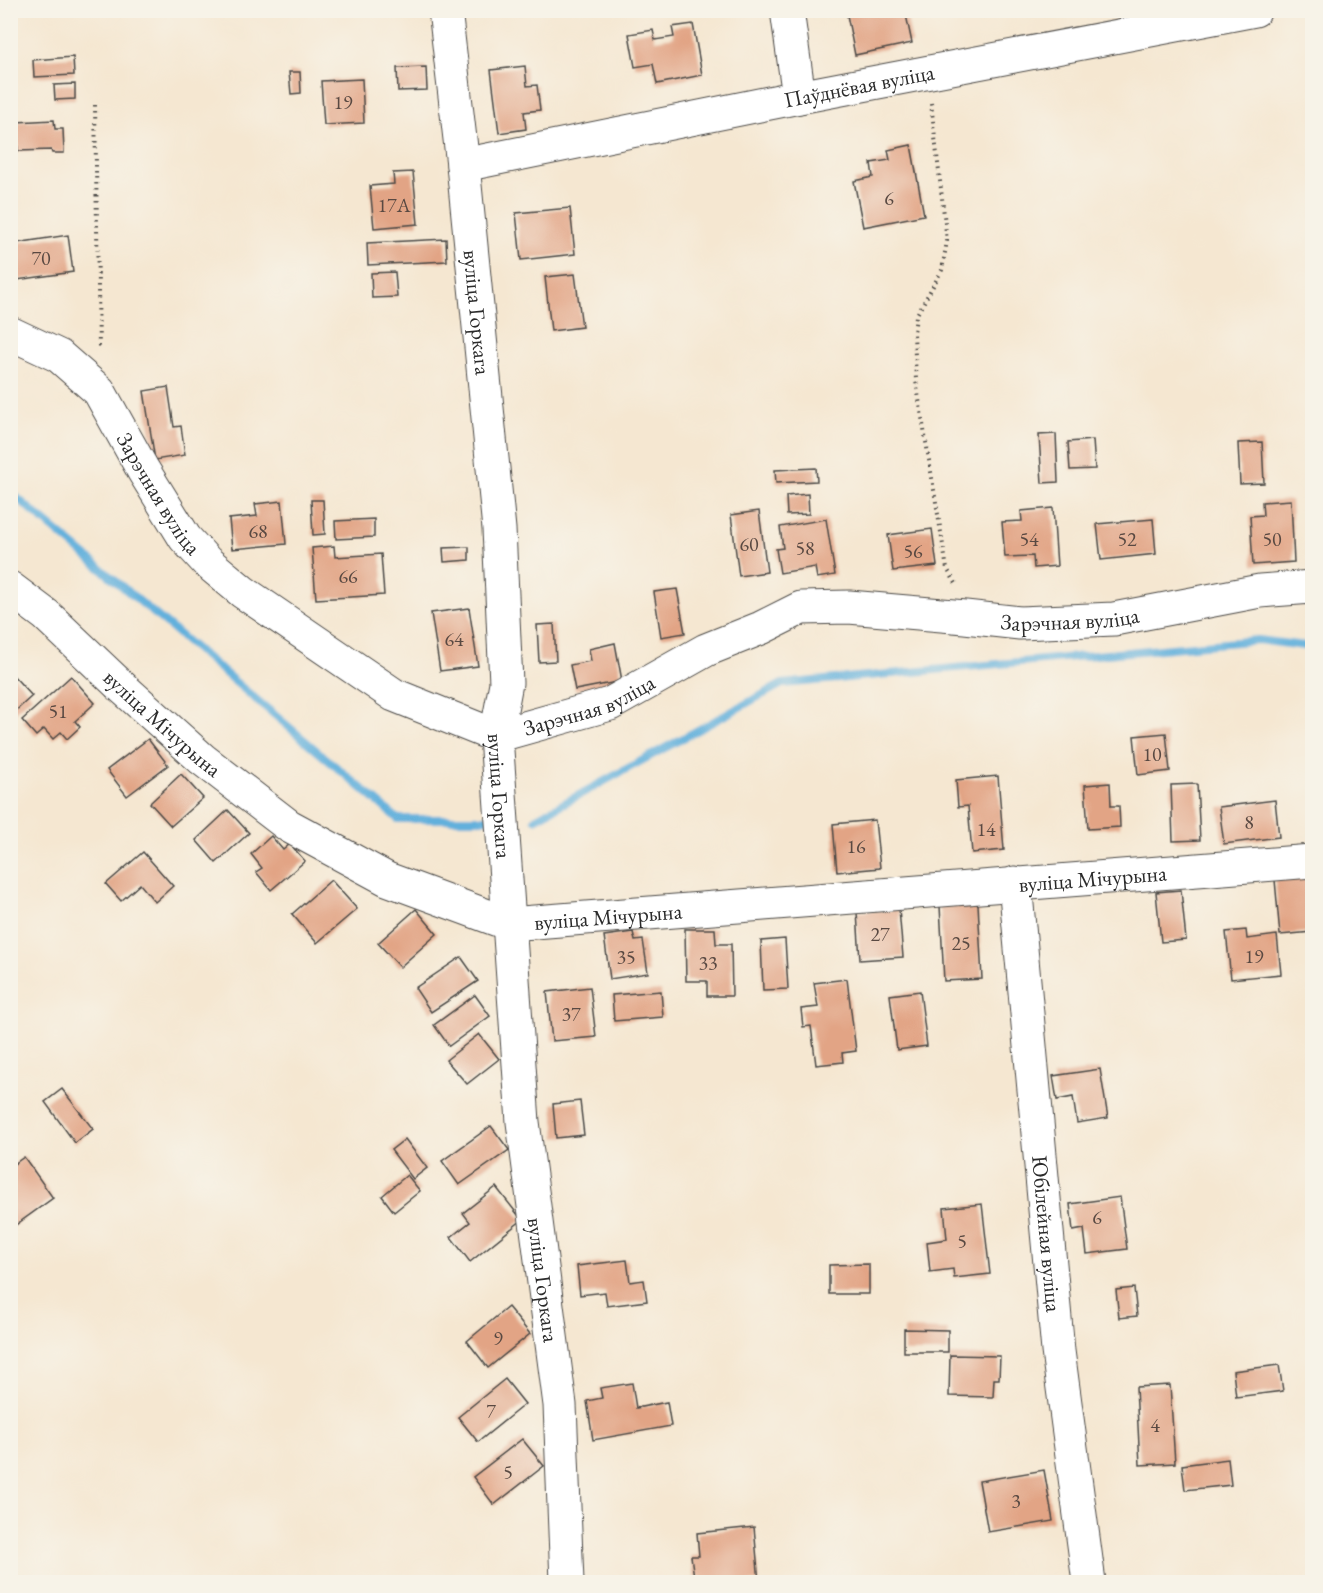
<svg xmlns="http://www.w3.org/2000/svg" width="1323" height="1593" font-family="'EB Garamond',serif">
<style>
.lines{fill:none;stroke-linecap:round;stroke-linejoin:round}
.stream{stroke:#62b0dc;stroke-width:8}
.building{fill:#e2a485}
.minor-casing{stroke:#494744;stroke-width:35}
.path{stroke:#494744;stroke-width:4;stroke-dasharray:1.5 4.5;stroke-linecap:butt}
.minor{stroke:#fff;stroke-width:33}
.labels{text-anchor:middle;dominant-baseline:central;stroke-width:4.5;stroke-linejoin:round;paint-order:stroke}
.number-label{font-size:20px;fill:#594942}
.street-label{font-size:22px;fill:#2b2b2b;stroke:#f7f3e8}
</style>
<rect width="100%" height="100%" fill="#f7f3e8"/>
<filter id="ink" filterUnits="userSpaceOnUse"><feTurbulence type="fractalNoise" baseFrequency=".0167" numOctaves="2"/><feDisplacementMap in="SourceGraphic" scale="12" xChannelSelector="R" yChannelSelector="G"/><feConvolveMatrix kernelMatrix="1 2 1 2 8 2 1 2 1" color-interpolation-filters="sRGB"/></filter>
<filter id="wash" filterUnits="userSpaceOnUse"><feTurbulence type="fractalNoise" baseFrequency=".008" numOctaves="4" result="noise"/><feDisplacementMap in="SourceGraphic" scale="24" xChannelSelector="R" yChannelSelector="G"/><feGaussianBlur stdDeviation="1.35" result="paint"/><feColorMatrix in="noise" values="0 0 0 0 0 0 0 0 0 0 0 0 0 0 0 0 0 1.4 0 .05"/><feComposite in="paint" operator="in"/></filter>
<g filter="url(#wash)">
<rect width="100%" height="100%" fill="#f5e7d1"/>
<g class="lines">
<g class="stream">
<path d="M10 492 398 819H491"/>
<path d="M535 819 782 684 1258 640 1312 647"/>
</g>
</g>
<g id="blocks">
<g class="building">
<path d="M846 10H905L912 43 855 55Z"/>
<path d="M693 24 702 75 657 84 653 64 635 67 629 34 653 30 655 40 674 37 672 27Z"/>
<path d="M73 57 74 75 34 77 33 60Z"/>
<path d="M525 66 527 86 537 85 540 110 524 112 526 129 499 133 491 70Z"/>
<path d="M426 67 427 90 398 91 397 68Z"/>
<path d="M289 72H300L301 93 291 94Z"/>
<path d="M362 79 364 123 324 125 321 81Z"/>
<path d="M75 84V99L55 100 54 85Z"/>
<path d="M54 120 55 129H63L64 153H52L51 150 18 151 16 122Z"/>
<path d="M911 145 924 215 863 227 854 181 873 177 871 163 890 160 888 150Z"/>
<path d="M413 172 418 224 374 228 370 186 394 184 393 173Z"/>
<path d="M570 208 575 254 521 260 516 213Z"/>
<path d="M68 235 73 272 10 281V244Z"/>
<path d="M446 239 447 261 368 265 367 243Z"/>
<path d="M395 272 397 297 372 298 371 273Z"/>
<path d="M575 274 582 327 551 331 545 277Z"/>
<path d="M168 387 174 427 181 426 185 455 155 460 144 391Z"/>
<path d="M1056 434 1058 482 1042 483 1039 435Z"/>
<path d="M1093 440 1095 469 1070 470 1068 442Z"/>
<path d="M1262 442 1264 483 1240 484 1238 443Z"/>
<path d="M816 468 817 481 776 483 775 470Z"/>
<path d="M808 494 809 514 787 515 786 496Z"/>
<path d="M311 500H323L325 534 313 535Z"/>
<path d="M1291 500 1294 562 1253 565 1250 516 1263 515 1262 502Z"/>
<path d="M282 501 286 544 232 549 229 519 257 516 255 504Z"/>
<path d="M1053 508 1057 566 1034 568 1033 556 1005 557 1002 522 1022 521 1021 511Z"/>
<path d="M759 511 767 572 739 576 731 515Z"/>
<path d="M374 519V537L336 539 335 521Z"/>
<path d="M826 519 835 575 817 578 815 567 780 573 776 549 783 548 780 527Z"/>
<path d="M1153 519 1156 554 1101 560 1097 524Z"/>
<path d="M932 529 937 566 893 571 888 535Z"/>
<path d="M334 546 335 557 381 554 384 595 316 599 312 548Z"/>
<path d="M469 547V560L444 562 443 548Z"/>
<path d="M677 589 685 633 661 637 654 592Z"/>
<path d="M469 608 478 666 440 671 431 613Z"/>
<path d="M554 624 556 661 539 662 537 625Z"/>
<path d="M615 643 622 681 575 690 570 665 591 661 589 649Z"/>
<path d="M10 672 32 696 10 716Z"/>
<path d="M71 676 95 703 75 721 80 727 67 739 61 732 53 739 44 729 36 736 22 720Z"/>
<path d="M1166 733 1170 771 1138 775 1134 736Z"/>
<path d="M148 739 168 765 127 796 107 770Z"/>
<path d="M181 774 203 798 171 826 150 803Z"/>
<path d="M998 776 1004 850 972 853 968 806 958 807 956 780Z"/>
<path d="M1110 783 1111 806H1119L1120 827 1088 829 1085 785Z"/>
<path d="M1197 784 1200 840 1173 841 1171 785Z"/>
<path d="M1275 800 1279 837 1224 844 1219 807Z"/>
<path d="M228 810 249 833 216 863 196 840Z"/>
<path d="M875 820 880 868 837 872 833 824Z"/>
<path d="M271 836 283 850 290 844 305 861 271 890 256 872 262 868 251 854Z"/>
<path d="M143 852 173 886 155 902 140 884 121 901 106 884Z"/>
<path d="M1310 877 1312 905V932L1280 935 1275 880Z"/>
<path d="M331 880 357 909 317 943 292 914Z"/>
<path d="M1181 890 1186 940 1161 942 1156 892Z"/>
<path d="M978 904 982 979 944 981 940 906Z"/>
<path d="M416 909 437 934 400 967 378 943Z"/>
<path d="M899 909 903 957 860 960 857 912Z"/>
<path d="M685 929H715L716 944H731L732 996H707V981H686Z"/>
<path d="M1246 930 1247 939 1277 935 1281 974 1231 979 1226 932Z"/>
<path d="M633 932 635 941 643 940 648 973 610 979 604 936Z"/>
<path d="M785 939 788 989 763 990 761 941Z"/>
<path d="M461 957 478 981 431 1012 415 988Z"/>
<path d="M847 979 856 1051 842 1053 843 1062 816 1065 811 1026 803 1027 801 1009 818 1007 814 983Z"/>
<path d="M590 987 596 1037 552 1041 547 992Z"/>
<path d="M661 991 663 1017 614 1021 612 995Z"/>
<path d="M920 991 927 1046 897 1050 890 995Z"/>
<path d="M475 995 490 1016 449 1046 434 1025Z"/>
<path d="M479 1034 499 1059 467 1084 446 1060Z"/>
<path d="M1100 1069 1108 1118 1077 1123 1073 1097 1057 1100 1053 1076Z"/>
<path d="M62 1089 93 1129 75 1143 45 1102Z"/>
<path d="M580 1101 584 1135 556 1138 553 1104Z"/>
<path d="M491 1126 509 1150 459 1185 442 1161Z"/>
<path d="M405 1139 427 1168 413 1179 391 1150Z"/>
<path d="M24 1157 53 1198 10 1229V1167Z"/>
<path d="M407 1175 420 1191 394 1212 382 1196Z"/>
<path d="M496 1187 522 1220 470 1262 451 1237 470 1222 463 1213Z"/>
<path d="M1120 1197 1127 1249 1087 1254 1084 1229 1073 1231 1070 1204Z"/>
<path d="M982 1204 990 1274 954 1278 953 1269 930 1272 927 1242 947 1239 944 1208Z"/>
<path d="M627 1260 630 1282 644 1280 647 1301 607 1306 605 1292 580 1295 577 1266Z"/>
<path d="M869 1264V1294H829V1265Z"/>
<path d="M1134 1288 1137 1316 1119 1318 1116 1290Z"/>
<path d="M508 1307 530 1334 488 1368 467 1341Z"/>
<path d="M904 1329 948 1330V1352H904Z"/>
<path d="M950 1355 1000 1356 999 1379H994L993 1397 949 1396Z"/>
<path d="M1279 1365 1283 1391 1236 1397 1233 1371Z"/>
<path d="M505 1379 525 1404 478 1442 458 1417Z"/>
<path d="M632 1383 636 1408 667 1402 671 1426 593 1440 587 1401 602 1398 600 1388Z"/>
<path d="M1170 1385 1175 1463 1140 1465 1136 1387Z"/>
<path d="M522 1439 544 1466 494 1505 473 1477Z"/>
<path d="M1228 1459 1231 1485 1185 1490 1182 1465Z"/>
<path d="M1044 1470 1053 1521 988 1532 979 1481Z"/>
<path d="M754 1527 759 1582H701L700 1576 694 1577 691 1556H699L697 1533Z"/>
</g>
</g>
</g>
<g filter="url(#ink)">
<use href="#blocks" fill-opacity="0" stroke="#494744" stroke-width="1.5"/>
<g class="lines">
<g class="minor-casing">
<g id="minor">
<path id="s1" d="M445 10 463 165 499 529 506 683 496 736 523 1122 560 1405 567 1582"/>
<path d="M787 10 799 97"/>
<path id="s2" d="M463 165 799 97 1255 10"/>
<path id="s3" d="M10 333 59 356 99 391 143 470 185 538 207 562 243 592 394 695 496 736 610 704 706 650 761 628 801 608 849 607 965 617 1020 623 1114 619 1260 591 1312 587"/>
<path id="s4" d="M10 588 46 615 124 689 202 759 289 826 387 879 509 924 1312 861"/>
<path id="s5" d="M1015 883 1058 1351 1089 1582"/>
</g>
</g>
<g class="path">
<path d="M931 103 947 241 942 270 916 316 914 333 916 381 947 569 957 585"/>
<path d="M95 105 99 349"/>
</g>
<use href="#minor" class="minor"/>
</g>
</g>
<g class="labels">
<g class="number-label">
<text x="343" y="102">19</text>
<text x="889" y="198">6</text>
<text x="394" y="205">17А</text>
<text x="41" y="258">70</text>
<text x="258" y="531">68</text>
<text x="1029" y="539">54</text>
<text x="1127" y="539">52</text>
<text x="1272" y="539">50</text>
<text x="749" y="544">60</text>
<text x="805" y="548">58</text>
<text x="913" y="551">56</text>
<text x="348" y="576">66</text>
<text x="454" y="639">64</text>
<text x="58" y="711">51</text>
<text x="1152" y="754">10</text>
<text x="1249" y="822">8</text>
<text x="986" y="829">14</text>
<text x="856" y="846">16</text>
<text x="880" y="934">27</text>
<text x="961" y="943">25</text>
<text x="1254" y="956">19</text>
<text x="626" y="957">35</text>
<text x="708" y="963">33</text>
<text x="571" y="1014">37</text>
<text x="1097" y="1217">6</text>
<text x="962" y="1241">5</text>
<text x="498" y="1338">9</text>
<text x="491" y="1411">7</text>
<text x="1155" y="1425">4</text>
<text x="508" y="1472">5</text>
<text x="1016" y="1501">3</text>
</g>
<g class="street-label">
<text stroke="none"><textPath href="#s2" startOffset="404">Паўднёвая вуліца</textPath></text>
<text stroke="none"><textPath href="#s1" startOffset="304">вуліца Горкага</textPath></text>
<text stroke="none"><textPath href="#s3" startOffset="226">Зарэчная вуліца</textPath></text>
<text stroke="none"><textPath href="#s3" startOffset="1252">Зарэчная вуліца</textPath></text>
<text stroke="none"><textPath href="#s3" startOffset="748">Зарэчная вуліца</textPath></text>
<text stroke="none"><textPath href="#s4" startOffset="204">вуліца Мічурына</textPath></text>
<text stroke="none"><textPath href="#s1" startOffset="790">вуліца Горкага</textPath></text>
<text stroke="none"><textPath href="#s4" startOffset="1194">вуліца Мічурына</textPath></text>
<text stroke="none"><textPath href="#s4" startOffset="708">вуліца Мічурына</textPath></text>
<text stroke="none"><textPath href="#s5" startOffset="352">Юбілейная вуліца</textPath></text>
<text stroke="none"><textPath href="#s1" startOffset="1276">вуліца Горкага</textPath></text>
</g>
</g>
<rect width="1323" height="1593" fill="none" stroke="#f7f3e8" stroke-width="36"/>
</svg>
